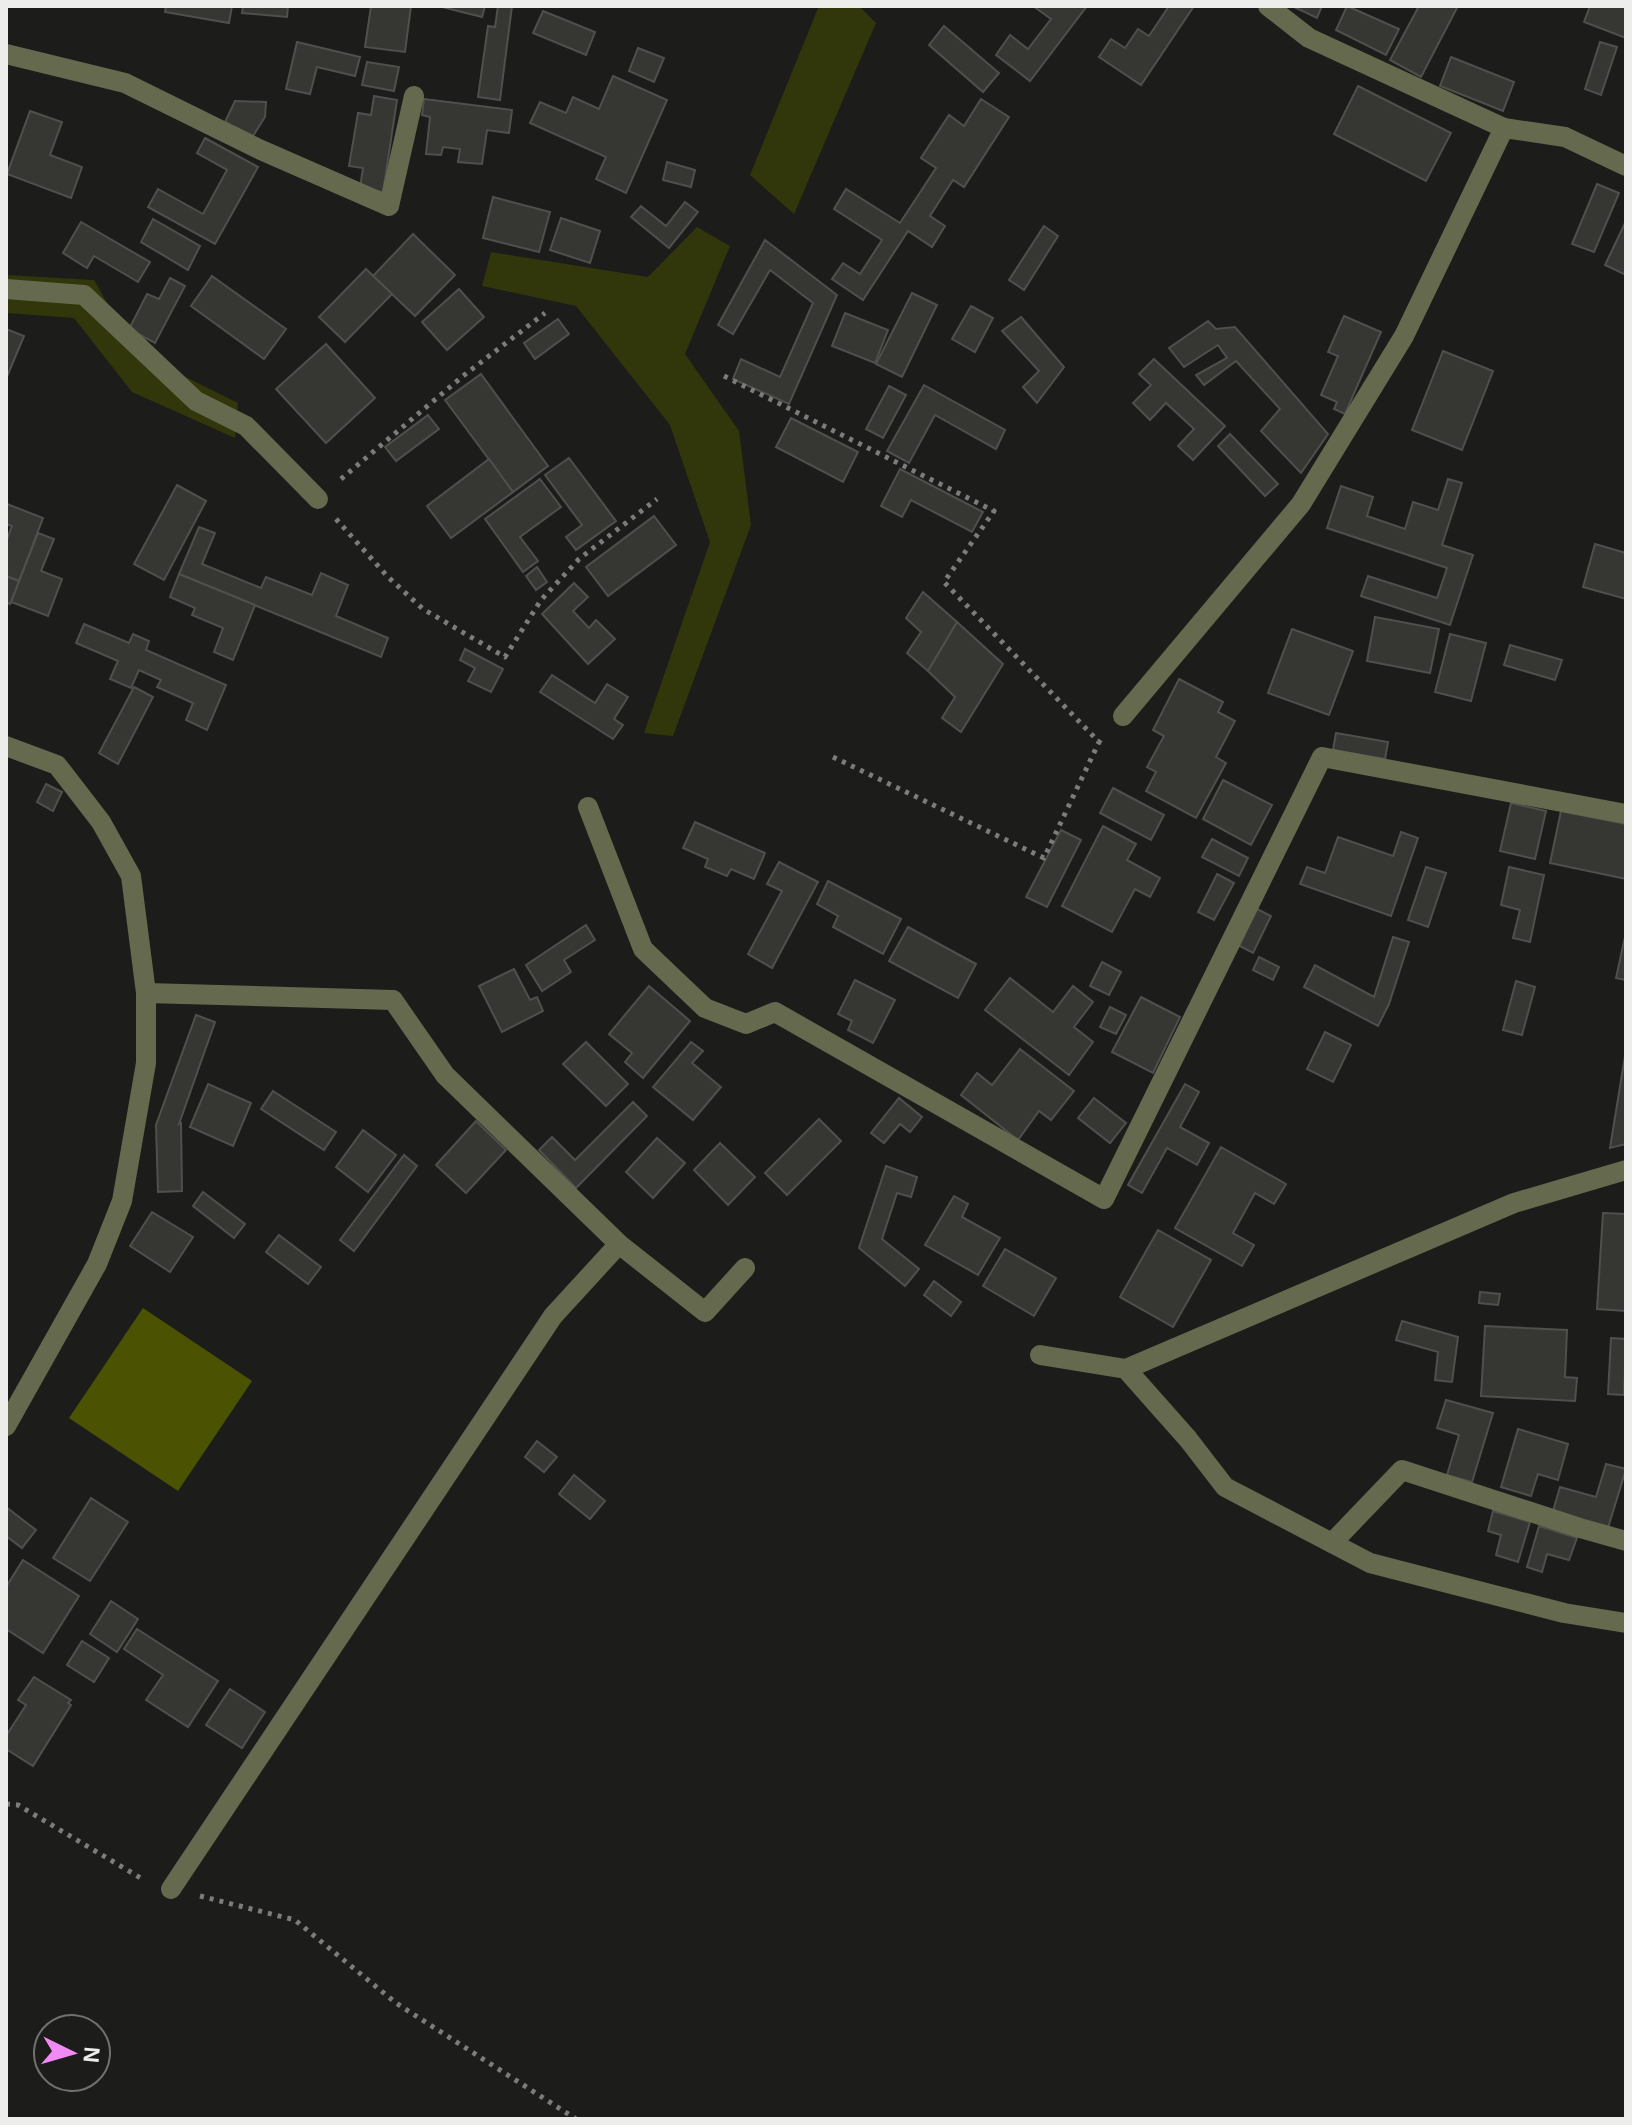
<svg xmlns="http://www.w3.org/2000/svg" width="1632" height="2125" font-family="Helvetica,sans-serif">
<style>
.green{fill:#31360b}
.water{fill:#4b5302}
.building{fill:#363633;stroke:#4f504d;stroke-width:2}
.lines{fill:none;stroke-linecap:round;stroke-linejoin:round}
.path{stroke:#7c7d7a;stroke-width:5;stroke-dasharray:4 6;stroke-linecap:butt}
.minor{stroke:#656a4e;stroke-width:20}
</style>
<rect width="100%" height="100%" fill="#1c1d1a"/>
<g class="green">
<path d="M819 6H859L876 23 794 214 750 175Z"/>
<path d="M697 227 730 246 685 354 739 431 751 525 673 736 644 733 710 542 670 425 576 306 482 286 491 252 648 277Z"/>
<path d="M6 275 94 280 135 352 238 403 235 438 132 392 74 318 6 313Z"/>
</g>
<path class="water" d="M143 1308 252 1381 178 1491 69 1418Z"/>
<g class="building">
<path d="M166 6H232L229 23 165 12Z"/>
<path d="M243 6H288L287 17 242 13Z"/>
<path d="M371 6H411L405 52 365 47Z"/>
<path d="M438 6H485L482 17Z"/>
<path d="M498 6H512L500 100 478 97 488 26 495 27Z"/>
<path d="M1033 6H1087L1030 81 996 55 1010 35 1028 49 1051 19Z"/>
<path d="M1169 6H1194L1141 85 1099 57 1111 39 1125 48 1138 29 1149 36Z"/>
<path d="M1292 6H1322L1317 18Z"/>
<path d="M1347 6 1399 29 1386 55 1336 30Z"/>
<path d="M1419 6H1458L1421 77 1390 60Z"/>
<path d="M1590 6H1626V38L1584 22Z"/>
<path d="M543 11 595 32 586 55 533 33Z"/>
<path d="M944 26 999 73 983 92 929 45Z"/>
<path d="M297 42 360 57 355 76 317 67 310 94 286 89Z"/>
<path d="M1600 42 1617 47 1601 95 1585 89Z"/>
<path d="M638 48 664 58 654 82 629 71Z"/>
<path d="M1451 57 1514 82 1503 111 1440 86Z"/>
<path d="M367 62 399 67 394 91 362 85Z"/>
<path d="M613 76 667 100 626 193 596 179 606 157 530 123 540 102 566 113 573 97 599 109Z"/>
<path d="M1358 86 1451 133 1426 181 1334 134Z"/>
<path d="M374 96 397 100 383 192 360 188 363 168 349 166 358 113 371 115Z"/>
<path d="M424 99 512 110 509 133 487 130 482 164 458 162 460 149 443 147 441 155 426 154 430 117 422 115Z"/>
<path d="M981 99 1009 117 964 187 953 180 930 216 945 226 932 247 908 231 863 300 832 279 843 263 860 274 882 240 834 209 846 189 900 223 936 168 921 158 949 115 964 126Z"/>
<path d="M235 101 266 102 265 117 253 136 225 122Z"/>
<path d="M30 111 62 122 50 155 82 167 71 198 7 174Z"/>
<path d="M205 138 258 167 215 244 148 207 158 189 203 214 227 170 197 153Z"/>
<path d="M667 162 695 170 691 187 663 180Z"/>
<path d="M1597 184 1619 193 1594 252 1572 244Z"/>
<path d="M493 197 550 212 539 252 483 238Z"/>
<path d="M685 202 698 212 669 248 631 217 641 206 666 226Z"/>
<path d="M561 218 600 231 590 263 550 250Z"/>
<path d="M153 219 200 246 188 270 141 242Z"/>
<path d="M1626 221V275L1605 265Z"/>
<path d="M81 222 150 262 138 282 94 256 87 268 63 253Z"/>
<path d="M1044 226 1058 236 1024 290 1009 280Z"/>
<path d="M413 234 455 275 415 316 373 276Z"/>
<path d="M765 240 837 295 789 404 733 379 741 359 780 377 813 303 770 270 733 334 718 325Z"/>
<path d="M366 269 392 294 345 342 319 317Z"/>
<path d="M212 276 286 329 264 359 191 306Z"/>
<path d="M170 278 185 286 155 343 129 329 147 294 159 299Z"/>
<path d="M459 289 484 317 447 350 422 322Z"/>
<path d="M912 293 937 305 902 377 876 364Z"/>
<path d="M971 306 993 318 975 352 952 339Z"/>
<path d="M845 313 888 330 875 363 832 346Z"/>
<path d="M1344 316 1381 332 1345 414 1334 409 1337 402 1321 395 1338 356 1328 352Z"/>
<path d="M1021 317 1064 367 1037 403 1023 387 1039 371 1002 331Z"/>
<path d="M558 319 569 334 535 359 524 343Z"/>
<path d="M1208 321 1216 329 1235 327 1328 434 1301 473 1261 431 1280 409 1236 361 1204 385 1196 375 1227 358 1218 345 1184 367 1169 348Z"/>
<path d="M6 329 24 336 6 379Z"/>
<path d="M326 344 375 398 326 443 276 389Z"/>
<path d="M1443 351 1493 371 1462 450 1412 430Z"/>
<path d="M1154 359 1225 426 1193 460 1178 446 1194 429 1166 403 1150 420 1133 403 1151 385 1139 374Z"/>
<path d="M481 374 548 466 513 492 445 400Z"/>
<path d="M924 385 1005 430 996 449 935 415 909 463 887 451Z"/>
<path d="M889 386 906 395 883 438 866 429Z"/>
<path d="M428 415 439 429 396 461 385 447Z"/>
<path d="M791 418 858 452 843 482 776 447Z"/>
<path d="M1230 434 1278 484 1265 496 1218 446Z"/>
<path d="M569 458 616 521 576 550 566 537 582 525 545 475Z"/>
<path d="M489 459 513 492 451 538 427 506Z"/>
<path d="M900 469 983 512 972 532 911 500 902 517 881 506Z"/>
<path d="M540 479 561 507 520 537 538 561 523 572 485 519Z"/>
<path d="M1448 479 1462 483 1442 545 1473 555 1450 625 1361 596 1368 576 1437 598 1447 568 1327 528 1341 486 1373 497 1367 516 1405 529 1413 502 1438 510Z"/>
<path d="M177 485 206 501 164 580 134 564Z"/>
<path d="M7 504 43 518 19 581 6 576V542L12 526 6 524Z"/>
<path d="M654 516 676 545 608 596 586 567Z"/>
<path d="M199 527 215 533 202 564 261 588 266 577 312 595 321 573 348 585 336 616 388 638 381 657 179 574Z"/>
<path d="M38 533 54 539 41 571 62 579 48 616 11 602Z"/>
<path d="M1595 544 1626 553V599L1583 587Z"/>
<path d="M537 567 547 582 536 590 526 576Z"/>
<path d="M179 574 255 605 233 660 214 652 223 628 192 615 195 608 170 597Z"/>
<path d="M6 576 19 581 10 604 6 602Z"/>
<path d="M574 583 588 597 573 611 589 628 596 620 615 639 588 664 542 614Z"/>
<path d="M923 592 957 622 928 671 907 653 921 632 906 618Z"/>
<path d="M1375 617 1439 629 1430 673 1367 661Z"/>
<path d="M957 622 1003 664 961 732 942 718 955 697 928 671Z"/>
<path d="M84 624 129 643 133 634 149 641 146 650 226 685 207 730 186 720 193 703 157 687 161 680 139 670 131 688 110 679 118 661 76 643Z"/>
<path d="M1292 629 1353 651 1329 715 1268 693Z"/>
<path d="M1450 634 1486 643 1471 701 1435 692Z"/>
<path d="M1510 645 1562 660 1555 680 1504 665Z"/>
<path d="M465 649 503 669 491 692 468 681 475 668 460 660Z"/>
<path d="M552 675 595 703 607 684 628 697 614 719 623 725 613 739 540 692Z"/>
<path d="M1179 679 1223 702 1218 712 1235 721 1216 757 1226 763 1196 818 1146 791 1156 772 1147 767 1164 736 1153 730Z"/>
<path d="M134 687 153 697 118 764 99 753Z"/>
<path d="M1336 733 1388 742 1385 759 1333 750Z"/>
<path d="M1223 780 1272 805 1251 845 1203 819Z"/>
<path d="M46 784 62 792 53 811 37 802Z"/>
<path d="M1113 788 1164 815 1151 840 1100 813Z"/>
<path d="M1511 803 1546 811 1535 859 1500 851Z"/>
<path d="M1561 811 1626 824V879L1550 863Z"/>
<path d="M695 822 765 853 754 879 731 869 727 876 705 867 708 859 683 848Z"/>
<path d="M1103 826 1136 844 1127 860 1160 878 1150 897 1135 889 1112 932 1062 906Z"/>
<path d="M1061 830 1081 840 1047 907 1026 897Z"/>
<path d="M1401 832 1418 838 1391 916 1300 884 1307 867 1325 873 1338 837 1393 856Z"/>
<path d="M1212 839 1248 858 1239 876 1202 857Z"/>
<path d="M779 862 818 882 772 968 748 954 782 891 767 884Z"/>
<path d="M1426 867 1446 873 1428 927 1408 920Z"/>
<path d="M1509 867 1544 875 1530 942 1513 938 1520 910 1501 905Z"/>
<path d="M1217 874 1234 883 1214 920 1198 912Z"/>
<path d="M828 881 901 919 883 954 833 927 838 916 817 904Z"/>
<path d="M1257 909 1271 916 1253 953 1238 945Z"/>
<path d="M586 925 595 940 564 960 571 972 542 991 526 965Z"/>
<path d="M908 927 976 964 958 998 889 961Z"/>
<path d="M1626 932V980L1616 978Z"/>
<path d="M1393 937 1409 942 1389 1004 1378 1026 1304 987 1315 965 1374 997Z"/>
<path d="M1259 957 1279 967 1273 980 1253 970Z"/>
<path d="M1102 962 1121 972 1109 995 1090 986Z"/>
<path d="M514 969 530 1000 537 997 543 1011 502 1032 479 986Z"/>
<path d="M1010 978 1053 1012 1073 986 1093 1002 1074 1027 1093 1042 1069 1075 985 1010Z"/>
<path d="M855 980 895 1000 873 1043 848 1030 852 1021 838 1014Z"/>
<path d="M1516 981 1535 987 1522 1035 1503 1030Z"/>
<path d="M649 986 690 1021 643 1078 625 1062 632 1053 609 1034Z"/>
<path d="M1141 997 1180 1017 1153 1073 1112 1052Z"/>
<path d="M1110 1007 1126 1015 1116 1034 1100 1027Z"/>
<path d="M196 1015 215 1022 179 1124 181 1123 182 1191 158 1192 156 1125Z"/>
<path d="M1325 1032 1351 1045 1333 1082 1307 1069Z"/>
<path d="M586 1042 628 1084 606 1106 563 1064Z"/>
<path d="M691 1042 703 1051 692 1063 721 1087 693 1120 653 1087Z"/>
<path d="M1020 1049 1074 1091 1051 1120 1039 1111 1018 1140 961 1095 977 1073 992 1085Z"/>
<path d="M1625 1056 1626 1144 1610 1148Z"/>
<path d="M208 1084 251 1103 233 1146 190 1127Z"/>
<path d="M1185 1084 1199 1092 1180 1127 1209 1143 1197 1165 1167 1148 1142 1193 1128 1185Z"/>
<path d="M273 1091 336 1132 324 1150 261 1109Z"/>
<path d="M899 1098 922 1117 910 1132 900 1124 884 1143 871 1133Z"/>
<path d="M1094 1098 1126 1123 1110 1143 1078 1118Z"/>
<path d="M633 1102 647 1116 576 1188 539 1150 552 1137 575 1160Z"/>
<path d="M819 1119 841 1141 787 1195 765 1173Z"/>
<path d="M476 1121 506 1150 466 1193 436 1165Z"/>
<path d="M363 1130 396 1155 368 1192 336 1167Z"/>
<path d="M657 1138 685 1163 653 1198 626 1172Z"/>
<path d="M720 1143 755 1177 728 1205 694 1170Z"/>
<path d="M1221 1147 1286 1184 1274 1204 1255 1193 1233 1233 1254 1245 1242 1266 1175 1228Z"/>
<path d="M404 1155 417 1166 354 1251 340 1240Z"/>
<path d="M886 1166 917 1177 911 1197 897 1193 882 1239 919 1269 905 1286 859 1248Z"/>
<path d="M203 1192 245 1224 234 1238 193 1206Z"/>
<path d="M954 1196 968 1204 962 1217 1000 1238 978 1275 925 1245Z"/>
<path d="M152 1212 193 1237 170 1272 130 1246Z"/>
<path d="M1603 1213 1626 1214V1311L1597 1309Z"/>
<path d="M1158 1230 1211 1260 1173 1327 1120 1297Z"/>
<path d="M279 1235 321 1267 308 1284 266 1252Z"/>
<path d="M1005 1249 1056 1278 1034 1316 983 1286Z"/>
<path d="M934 1281 961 1302 951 1316 924 1295Z"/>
<path d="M1480 1292 1500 1294 1498 1305 1479 1303Z"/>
<path d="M1402 1321 1458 1337 1452 1382 1435 1380 1438 1352 1396 1340Z"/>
<path d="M1485 1326 1567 1330 1565 1377 1577 1378 1575 1401 1481 1396Z"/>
<path d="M1611 1338 1626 1339 1624 1395 1608 1394Z"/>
<path d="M1446 1400 1493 1413 1472 1482 1447 1475 1459 1435 1437 1428Z"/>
<path d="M1518 1429 1568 1444 1558 1480 1538 1474 1531 1496 1501 1487Z"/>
<path d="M537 1441 557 1457 544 1472 525 1457Z"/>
<path d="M1606 1464 1626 1469 1608 1528 1553 1511 1560 1487 1596 1497Z"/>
<path d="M574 1475 605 1501 590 1519 559 1494Z"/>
<path d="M91 1498 128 1522 90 1581 53 1558Z"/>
<path d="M6 1507 36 1530 22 1548 6 1536Z"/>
<path d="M1493 1511 1530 1522 1518 1562 1496 1555 1501 1535 1488 1531Z"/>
<path d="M1539 1526 1577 1538 1569 1560 1547 1554 1542 1572 1527 1567Z"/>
<path d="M23 1560 79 1596 43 1653 6 1629V1587Z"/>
<path d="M111 1601 138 1619 117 1652 90 1634Z"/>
<path d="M137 1629 218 1681 188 1727 146 1700 163 1675 124 1649Z"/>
<path d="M82 1641 109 1658 94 1682 67 1665Z"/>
<path d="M34 1677 71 1700 68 1703 71 1705 33 1766 6 1749V1736L26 1705 18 1700Z"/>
<path d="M230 1689 265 1712 242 1748 206 1725Z"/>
</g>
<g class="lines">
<g class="path">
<path d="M724 376 994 511 944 582 1099 742 1103 737"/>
<path d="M341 479 463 376 545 313"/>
<path d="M336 519 388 577 423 609 505 657 541 600 579 559 657 499"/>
<path d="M833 757 1044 858 1099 742"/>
<path d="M6 1804 18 1805 144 1880"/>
<path d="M200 1896 295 1920 396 2003 576 2119"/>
</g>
<g class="minor">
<path d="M6 54 125 83 261 150 389 206 414 96"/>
<path d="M1504 128 1565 137 1626 166"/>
<path d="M6 289 84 295 196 401 246 426 318 499"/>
<path d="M1123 716 1301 504 1404 336 1504 128 1309 38 1268 6"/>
<path d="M6 746 57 765 101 822 131 876 146 993V1063L122 1201 97 1264 6 1426"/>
<path d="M588 807 643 949 705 1008 746 1024 775 1012 1104 1199 1322 757 1626 814"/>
<path d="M146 993 393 1000 445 1075 619 1244 705 1312 745 1268"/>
<path d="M1040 1355 1126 1369 1188 1439 1225 1487 1370 1563 1564 1613 1626 1623"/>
<path d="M1126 1369 1514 1203 1626 1170"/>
<path d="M1332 1543 1402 1470 1580 1528 1626 1541"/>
<path d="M171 1889 553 1316 619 1244"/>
</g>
</g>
<rect width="1632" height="2125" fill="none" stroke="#edeeec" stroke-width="16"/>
<g transform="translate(72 2053) rotate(95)"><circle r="38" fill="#1c1d1a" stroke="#70716e" stroke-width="2"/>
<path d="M0-6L14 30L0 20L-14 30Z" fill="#f18af4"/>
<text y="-12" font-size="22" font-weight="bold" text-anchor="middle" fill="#edeeec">N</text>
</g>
</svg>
